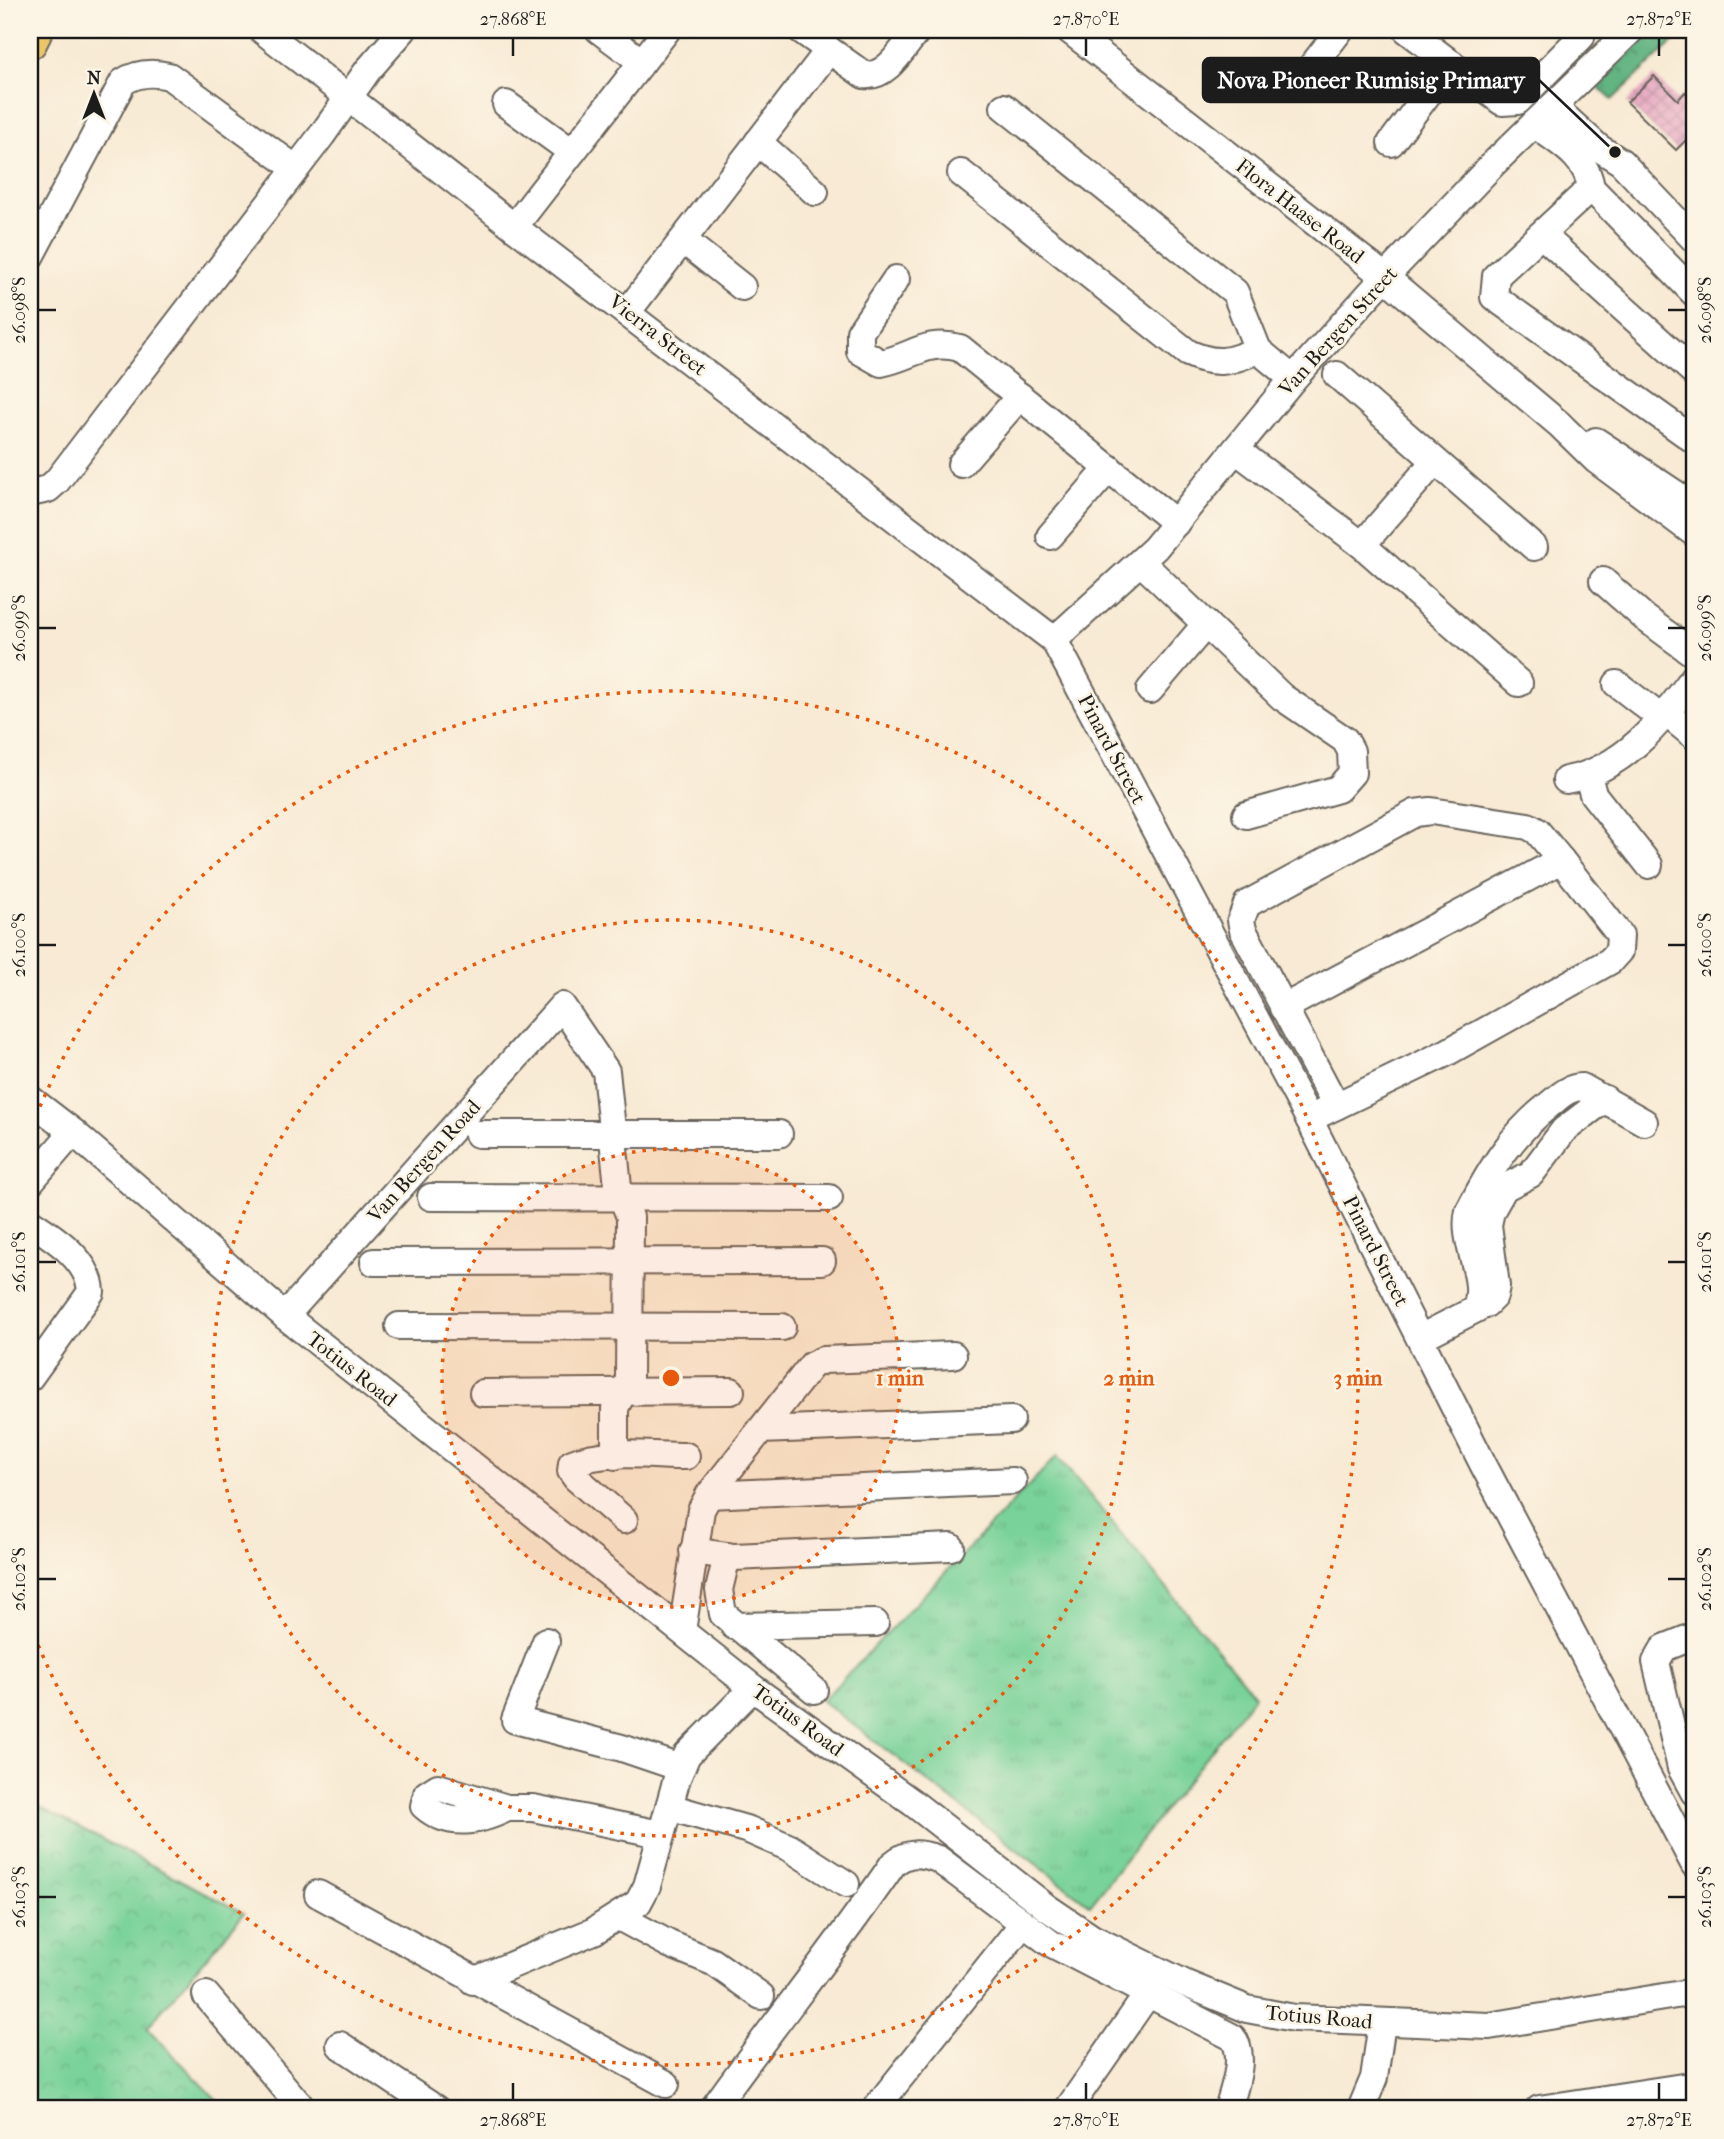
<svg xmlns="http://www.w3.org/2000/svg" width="1724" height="2139" font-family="'IM FELL French Canon',serif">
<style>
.grass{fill:url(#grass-tufts);stroke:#4a775a;stroke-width:2}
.forest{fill:url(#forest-crowns);stroke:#3f684e;stroke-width:2}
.park{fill:url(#park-crowns);stroke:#4a775a;stroke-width:2}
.building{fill:url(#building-cross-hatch)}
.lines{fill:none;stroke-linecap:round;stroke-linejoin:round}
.minor-casing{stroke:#69645c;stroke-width:30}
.major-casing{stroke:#69645c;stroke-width:37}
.minor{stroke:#fff;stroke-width:26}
.major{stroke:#ecc569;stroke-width:33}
.ticks{fill:none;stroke:#1c1c1c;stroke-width:2.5}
.ring{fill:none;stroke:#e8590c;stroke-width:3.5;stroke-dasharray:3.5 7}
.labels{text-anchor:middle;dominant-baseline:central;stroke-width:5;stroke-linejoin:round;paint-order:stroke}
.street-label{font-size:21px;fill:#1c1c1c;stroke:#fcf5e5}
.centre{fill:#e8590c;stroke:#fcf5e5;stroke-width:3.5}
.ring-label{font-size:21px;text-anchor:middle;font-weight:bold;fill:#e8590c;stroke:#fcf5e5;stroke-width:5;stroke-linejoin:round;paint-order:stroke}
.leader{fill:none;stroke:#1c1c1c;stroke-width:2.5}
.callout-dot{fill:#1c1c1c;stroke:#fcf5e5;stroke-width:2.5}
.callout{fill:#1c1c1c;stroke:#1c1c1c;stroke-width:2.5}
.callout-label{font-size:23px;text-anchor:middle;font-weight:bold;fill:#fff}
.neatline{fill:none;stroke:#1c1c1c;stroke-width:2.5}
.ticks-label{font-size:18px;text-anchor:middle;fill:#1c1c1c}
</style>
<defs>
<pattern id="grass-tufts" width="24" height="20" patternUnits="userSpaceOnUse" patternTransform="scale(1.75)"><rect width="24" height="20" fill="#78d299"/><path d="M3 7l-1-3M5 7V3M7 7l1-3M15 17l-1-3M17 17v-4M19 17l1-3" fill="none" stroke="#67b483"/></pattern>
<pattern id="forest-crowns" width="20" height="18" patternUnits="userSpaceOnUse" patternTransform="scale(1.75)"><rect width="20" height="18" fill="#62b481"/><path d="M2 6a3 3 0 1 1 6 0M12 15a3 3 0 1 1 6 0" fill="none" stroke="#509269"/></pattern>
<pattern id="park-crowns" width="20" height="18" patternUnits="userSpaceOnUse" patternTransform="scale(1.75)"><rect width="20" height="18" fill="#78d299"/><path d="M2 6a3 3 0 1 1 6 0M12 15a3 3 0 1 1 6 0" fill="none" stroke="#67b483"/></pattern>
<pattern id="building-cross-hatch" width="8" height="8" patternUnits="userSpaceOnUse" patternTransform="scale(1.75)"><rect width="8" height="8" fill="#e8abc3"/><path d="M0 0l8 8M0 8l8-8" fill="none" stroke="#c693a7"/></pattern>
</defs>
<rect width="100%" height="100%" fill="#fcf5e5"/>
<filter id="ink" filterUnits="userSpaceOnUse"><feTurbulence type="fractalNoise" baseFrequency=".0143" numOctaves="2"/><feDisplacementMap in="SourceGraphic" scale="14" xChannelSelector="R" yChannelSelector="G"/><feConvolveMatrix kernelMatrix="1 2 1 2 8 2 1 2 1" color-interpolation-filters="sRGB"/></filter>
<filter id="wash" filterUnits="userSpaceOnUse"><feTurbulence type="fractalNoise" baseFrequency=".00686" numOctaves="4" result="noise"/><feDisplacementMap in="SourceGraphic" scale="28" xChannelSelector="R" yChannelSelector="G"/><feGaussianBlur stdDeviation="1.57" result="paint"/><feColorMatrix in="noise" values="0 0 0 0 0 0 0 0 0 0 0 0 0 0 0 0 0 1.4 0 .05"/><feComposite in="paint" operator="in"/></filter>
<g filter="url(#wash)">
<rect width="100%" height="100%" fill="#f8ead4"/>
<path class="grass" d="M1057 1456 1255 1695 1090 1905 822 1701Z"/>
<path class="forest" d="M1645 30H1686L1612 100 1595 84 1599 75Z"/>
<path class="park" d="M30 1802 244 1913 147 2028 226 2109H30Z"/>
<g id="blocks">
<path class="building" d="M1654 76 1678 100 1685 92 1694 101V132L1676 150 1627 102Z"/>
</g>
</g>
<g filter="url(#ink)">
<use href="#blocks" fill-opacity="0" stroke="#69645c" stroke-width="2"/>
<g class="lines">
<g class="minor-casing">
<g id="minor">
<path d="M262 30 514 227 1054 640 1309 1119 1484 1466 1694 1864"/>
<path d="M599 30 642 62"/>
<path d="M801 30 864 75C888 78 904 46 918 30"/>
<path d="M1069 30 1385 277 1559 424 1596 460 1694 533"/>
<path d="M1407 30 1502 102 1518 101 1581 37"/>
<path d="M1302 79 1340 30"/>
<path d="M506 104 572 152"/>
<path d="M1553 106 1599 148 1621 162 1694 239"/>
<path d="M1004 107 1235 292 1258 350 1293 379"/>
<path d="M1534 124C1558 142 1587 156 1591 188L1694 293"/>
<path d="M758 142 815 192"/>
<path d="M1391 143 1451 63"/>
<path d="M961 173 1188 353C1217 366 1229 362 1258 350"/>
<path d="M1591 188 1496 276 1494 297 1694 440"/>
<path d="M514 227 667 30"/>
<path d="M1542 235 1694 372"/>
<path d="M683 240 742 287"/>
<path d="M30 257 123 82C138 72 153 72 169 76L295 168"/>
<path d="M896 279 860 332V351L881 363C913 357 925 339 960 348L1176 523"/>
<path d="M628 311 829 50"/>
<path d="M1337 375 1534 547"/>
<path d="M1596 441 1694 506"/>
<path d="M1236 450 1362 545 1519 683"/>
<path d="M961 464 1020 396"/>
<path d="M30 493 48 489 57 481 322 135 368 70 403 30"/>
<path d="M1050 536 1109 468"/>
<path d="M1362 545 1435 461"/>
<path d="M1141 562 1282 697 1345 740 1351 751 1352 773 1338 789 1246 815"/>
<path d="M1603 581 1645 618 1694 654"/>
<path d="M1054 640 1155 548 1293 379 1385 277 1494 163 1631 30"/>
<path d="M1617 684 1661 718"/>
<path d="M1150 690 1206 624"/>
<path d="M1666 713 1694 736"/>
<path d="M1588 776 1593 794 1649 865"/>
<path d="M1566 780C1623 770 1662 721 1694 677"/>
<path d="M1283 1008 1561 860 1620 935 1619 951 1610 961 1446 1053 1309 1119"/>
<path d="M30 1099 73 1132 285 1316 753 1688 913 1803 1046 1907 1092 1938 1186 1984 1247 2009 1294 2018 1489 2026 1694 1992"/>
<path d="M1336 1106 1243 930 1241 920 1247 904 1415 813 1431 811 1528 826 1537 831 1561 860"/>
<path d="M478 1134H779"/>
<path d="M30 1182 73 1132"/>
<path d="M431 1197 829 1198"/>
<path d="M30 1222C55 1238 90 1261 91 1292L30 1377"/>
<path d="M374 1262 822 1261"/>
<path d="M1476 1308C1488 1278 1461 1243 1469 1211 1491 1168 1511 1135 1550 1104 1560 1096 1569 1087 1582 1087L1644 1122"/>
<path d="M285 1316 562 1006 606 1071 618 1187 630 1217 629 1380 615 1408V1456"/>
<path d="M399 1326 782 1327"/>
<path d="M1420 1338 1486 1304 1494 1296 1496 1286 1488 1225 1491 1211 1504 1188 1531 1174 1564 1130 1605 1099"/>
<path d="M483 1393 731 1391"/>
<path d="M761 1430 1011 1420"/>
<path d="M709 1495 1013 1481"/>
<path d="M624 1520 576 1478 571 1471 572 1463C606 1449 650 1456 686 1456"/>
<path d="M693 1551 734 1557 951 1547"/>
<path d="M727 1556 719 1590 723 1614 814 1690"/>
<path d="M734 1626 875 1623"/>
<path d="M682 1631 701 1510 709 1495 812 1365 823 1360 953 1355"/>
<path d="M546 1641 515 1720 622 1748 681 1768"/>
<path d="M1694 1765 1681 1768 1694 1792"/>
<path d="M1681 1768 1656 1662 1664 1648 1694 1636"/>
<path d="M669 1807 749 1830 790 1848 846 1884"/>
<path d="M507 1808C479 1822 449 1828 424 1806L427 1794 438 1787 507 1808H533L660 1834"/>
<path d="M318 1894 666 2084"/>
<path d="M619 1917 669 1944 713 1962 761 1996"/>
<path d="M473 1981 594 1931 638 1903 647 1886 677 1778 687 1755 753 1688"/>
<path d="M206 1995 303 2109"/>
<path d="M340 2045 436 2109"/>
<path d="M713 2109C772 2026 836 1948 893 1864 908 1851 920 1853 938 1859L1050 1943 1232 2037C1247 2054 1234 2089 1228 2109"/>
<path d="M875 2109 1022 1925"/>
<path d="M1068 2109 1147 1995"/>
<path d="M1361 2109 1374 2078 1382 2023"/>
<path d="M1539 2109 1689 2086"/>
</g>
</g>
<g class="major-casing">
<path id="major" d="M30 42 36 30"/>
</g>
<use href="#minor" class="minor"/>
<use href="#major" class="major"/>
</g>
</g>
<path class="ticks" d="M513 38V56M1086 38V56M1659 38V56M38 310H56M1668 310H1686M38 628H56M1668 628H1686M38 945H56M1668 945H1686M38 1262H56M1668 1262H1686M38 1579H56M1668 1579H1686M38 1897H56M1668 1897H1686M513 2083V2100M1086 2083V2100M1659 2083V2100"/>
<circle cx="671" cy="1378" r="229" fill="#e8590c" fill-opacity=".12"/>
<g class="ring">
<circle cx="671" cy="1378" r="229"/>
<circle cx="671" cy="1378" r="458"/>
<path d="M32 1126A687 687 0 1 1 32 1630"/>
</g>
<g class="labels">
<g class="street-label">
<text transform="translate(1300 211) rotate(38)">Flora Haase Road</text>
<text transform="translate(1338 331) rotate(-48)">Van Bergen Street</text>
<text transform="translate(658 335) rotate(38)">Vierra Street</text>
<text transform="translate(1112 749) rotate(62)">Pinard Street</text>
<text transform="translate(424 1161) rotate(-48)">Van Bergen Road</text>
<text transform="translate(1376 1251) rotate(63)">Pinard Street</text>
<text transform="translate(352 1369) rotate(38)">Totius Road</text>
<text transform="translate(798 1720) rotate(36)">Totius Road</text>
<text transform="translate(1319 2017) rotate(5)">Totius Road</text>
</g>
</g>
<circle cx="671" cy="1378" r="10" class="centre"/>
<g class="ring-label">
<text x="900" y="1385">1 min</text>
<text x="1129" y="1385">2 min</text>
<text x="1358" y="1385">3 min</text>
</g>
<path class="leader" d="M1615 152L1539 80"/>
<circle class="callout-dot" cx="1615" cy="152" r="7"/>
<rect class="callout" x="1203" y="58" width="336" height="44" rx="7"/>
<g class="callout-label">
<text x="1371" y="88">Nova Pioneer Rumisig Primary</text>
</g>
<rect width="1724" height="2139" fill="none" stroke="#fcf5e5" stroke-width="77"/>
<g transform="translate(94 94)" stroke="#fcf5e5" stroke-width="5" paint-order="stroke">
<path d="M0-5L12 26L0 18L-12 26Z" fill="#1c1c1c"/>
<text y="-10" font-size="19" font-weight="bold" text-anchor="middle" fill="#1c1c1c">N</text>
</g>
<rect x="38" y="38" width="1648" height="2062" class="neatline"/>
<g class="ticks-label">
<text x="513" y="25">27.868°E</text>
<text x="1086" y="25">27.870°E</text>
<text x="1659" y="25">27.872°E</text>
<text transform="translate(19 310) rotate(-90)" y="6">26.098°S</text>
<text transform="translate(1705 310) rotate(-90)" y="6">26.098°S</text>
<text transform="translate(19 628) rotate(-90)" y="6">26.099°S</text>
<text transform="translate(1705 628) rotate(-90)" y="6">26.099°S</text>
<text transform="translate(19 945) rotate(-90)" y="6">26.100°S</text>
<text transform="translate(1705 945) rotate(-90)" y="6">26.100°S</text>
<text transform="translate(19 1262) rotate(-90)" y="6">26.101°S</text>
<text transform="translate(1705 1262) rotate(-90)" y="6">26.101°S</text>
<text transform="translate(19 1579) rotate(-90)" y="6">26.102°S</text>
<text transform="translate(1705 1579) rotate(-90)" y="6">26.102°S</text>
<text transform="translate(19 1897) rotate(-90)" y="6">26.103°S</text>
<text transform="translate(1705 1897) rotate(-90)" y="6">26.103°S</text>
<text x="513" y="2126">27.868°E</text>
<text x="1086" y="2126">27.870°E</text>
<text x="1659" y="2126">27.872°E</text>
</g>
</svg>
